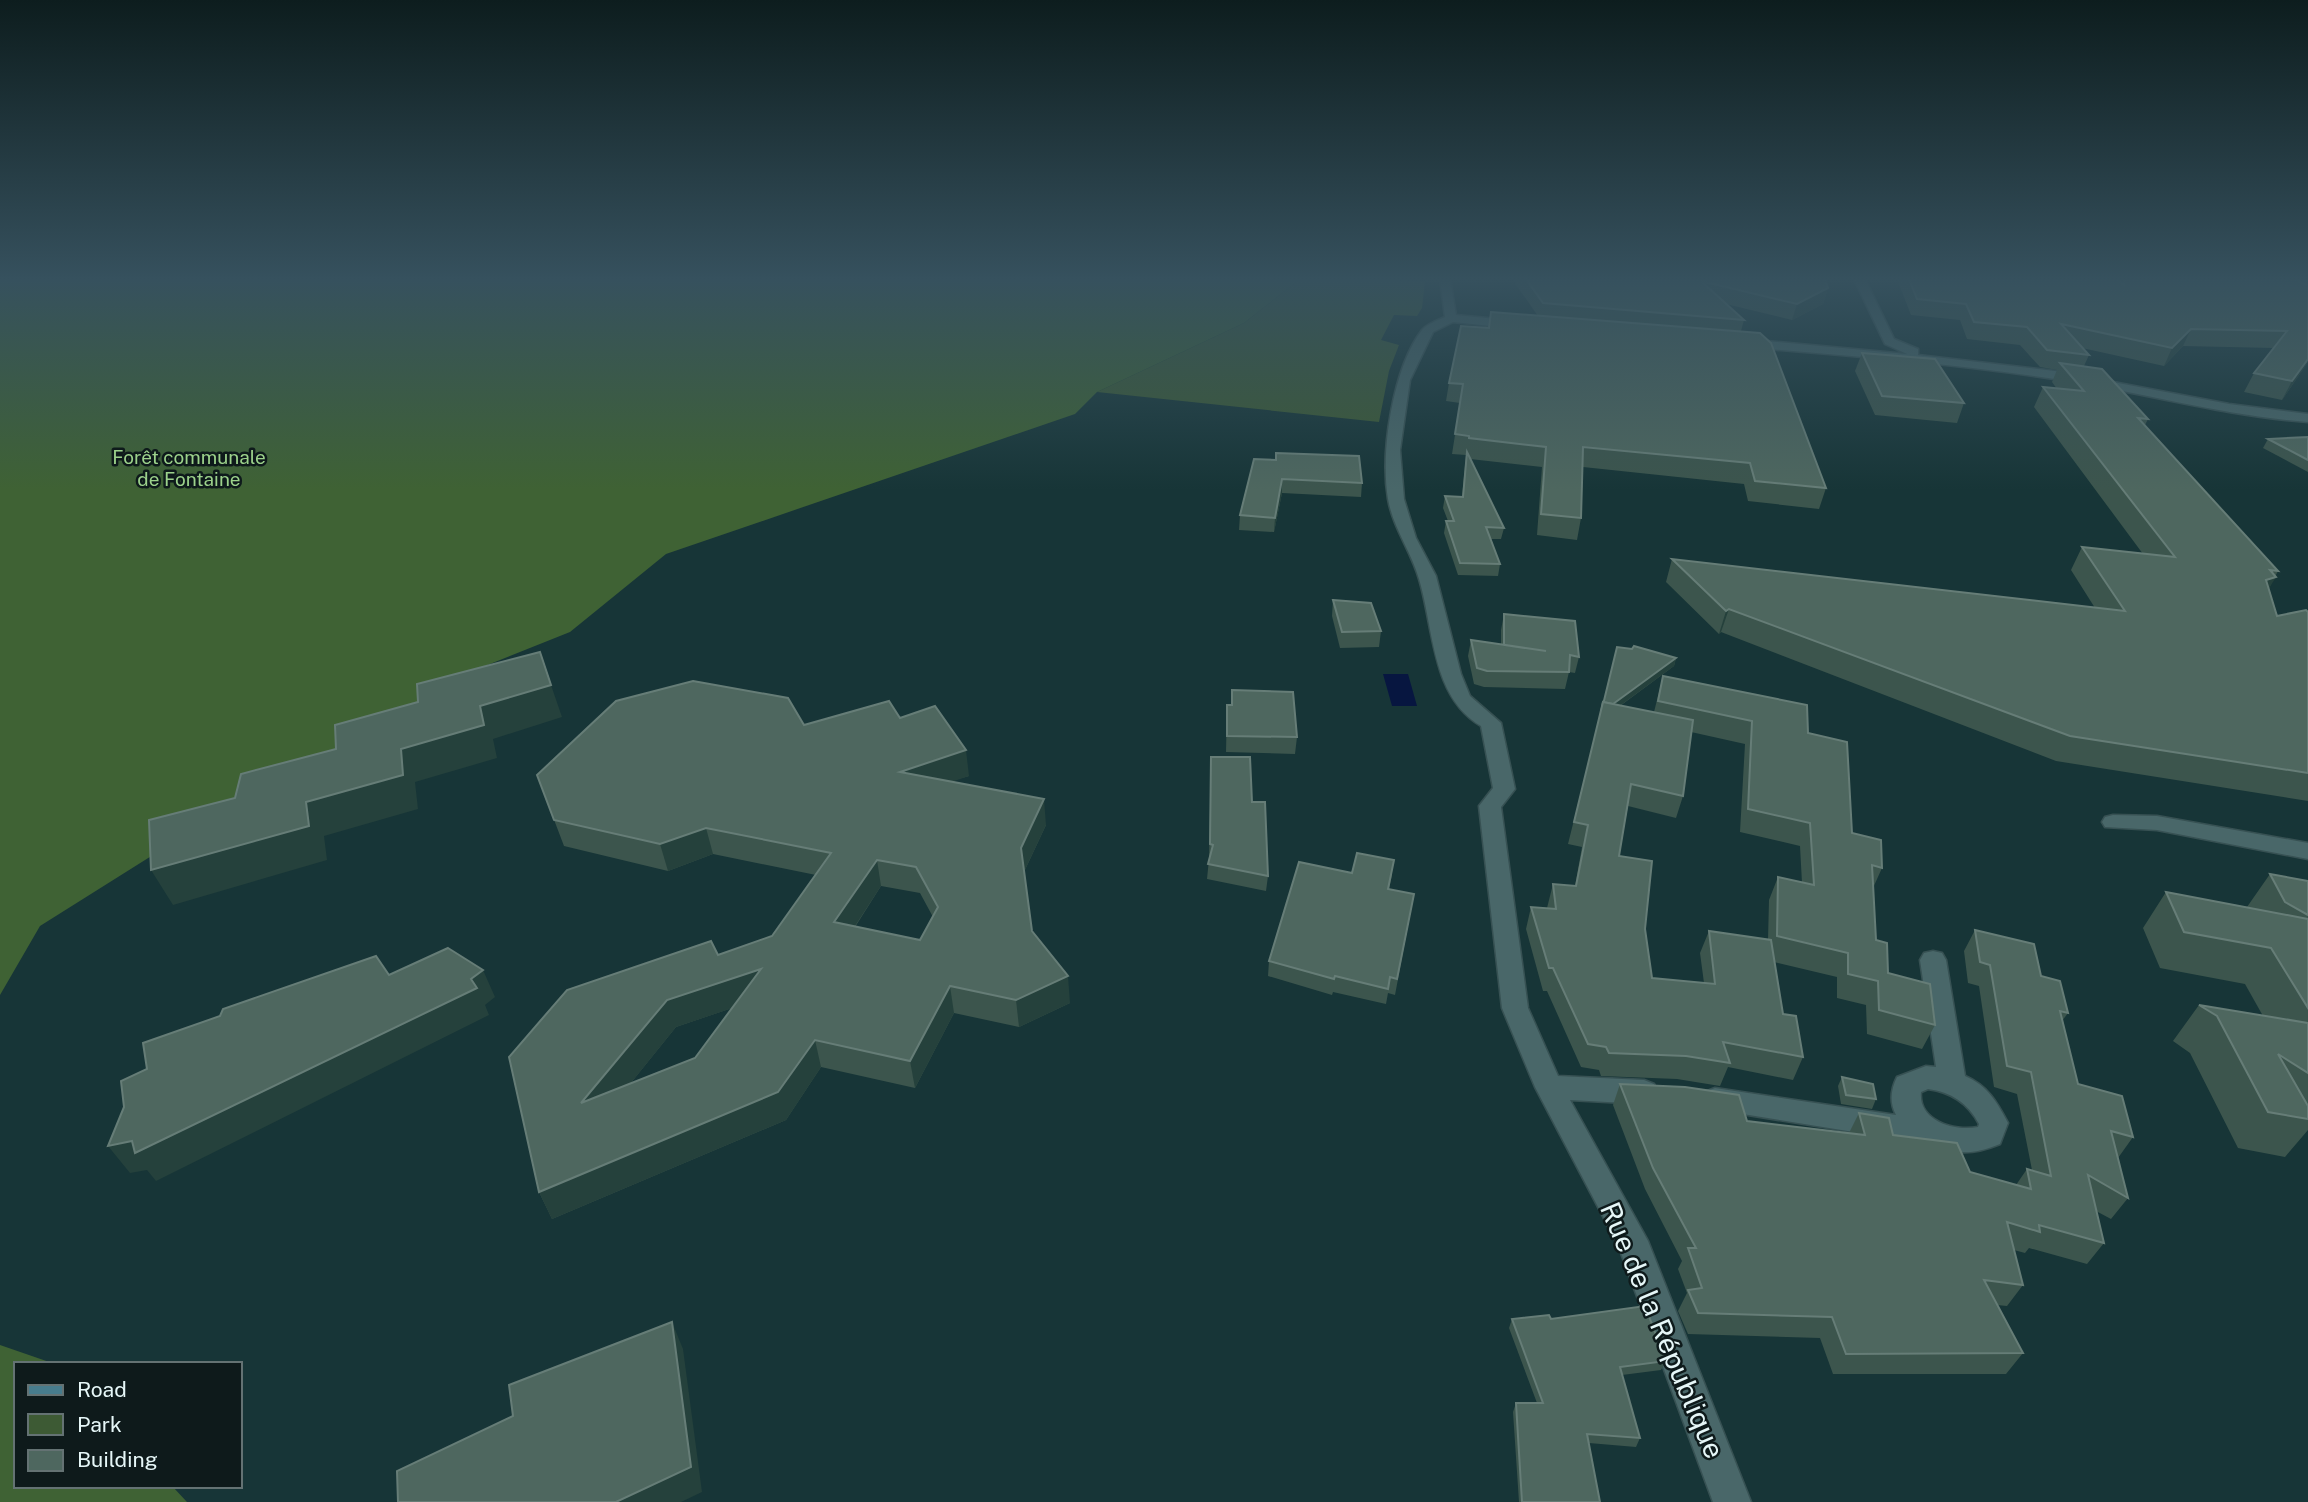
<svg xmlns="http://www.w3.org/2000/svg" width="2308" height="1502" font-family="'Public Sans',sans-serif">
<style>
.green{fill:#3d5a34}
.forest{fill:#3f6234}
.water{fill:#071640}
.lines{fill:none;stroke-linecap:round;stroke-linejoin:round}
.minor-casing{stroke:#375153;stroke-width:3}
.secondary-casing{stroke:#375153;stroke-width:3}
.minor{fill:#496769;fill-rule:evenodd}
.secondary{fill:#477c8d;fill-rule:evenodd}
.wall{fill:#3c554d;fill-rule:evenodd}
.shaded-wall{fill:#25413c}
.building{fill:#4e675f;stroke:#667d77;stroke-width:2;fill-rule:evenodd}
.labels{text-anchor:middle;dominant-baseline:central;stroke-width:5;stroke-linejoin:round;paint-order:stroke}
.far-park-label{font-size:19px;fill:#9cd28b;stroke:#0e1a1b}
.near-street-label{font-size:28px;fill:#e6f7f8;stroke:#0e1a1b}
</style>
<rect width="100%" height="100%" fill="#173537"/>
<path class="green" d="M1300 279 1425 281 1422 308 1417 316 1394 315 1381 340 1399 345 1389 371 1379 422 1097 392 1244 323Z"/>
<g class="forest">
<path d="M0 279H1300L1244 323 1097 392 1075 414 666 554 570 632 470 672 153 855 40 926 0 995Z"/>
<path d="M0 1345 55 1364H16V1486H172L187 1502H0Z"/>
</g>
<path class="water" d="M1383 674H1408L1417 706H1392Z"/>
<g class="lines">
<g class="minor-casing">
<g id="minor">
<path d="M1440 279H1450L1456 315 1518 321 1524 325 1518 329 1453 322 1433 332 1410 380 1400 450 1404 499 1416 538 1436 576 1461 674 1470 696 1501 723 1515 789 1501 807 1528 1008 1558 1076 1644 1080 1654 1084 1658 1092 1654 1100 1644 1104 1570 1100 1648 1241 1751 1502H1713L1618 1245 1535 1087 1502 1008 1479 806 1493 788 1481 726C1431 697 1434 628 1419 579 1411 551 1393 528 1388 499 1380 452 1393 368 1422 330 1427 324 1438 320 1445 317Z"/>
<path d="M1854 279H1865L1894 339 1918 349V355L2055 371 2229 404 2308 414V422C2226 416 2148 394 2067 381 1961 364 1853 356 1745 347L1739 343 1745 339 1907 354 1885 344Z"/>
<path d="M2113 815 2157 816 2308 843V859L2157 830 2105 827 2102 822 2105 817Z"/>
<path d="M1933 951 1942 953 1946 960 1965 1076C1988 1086 1997 1102 2008 1123L2000 1144C1970 1156 1957 1154 1928 1144L1705 1108 1701 1100 1705 1092 1715 1088 1896 1115C1889 1102 1891 1089 1897 1077L1926 1066 1936 1067 1920 960 1924 953ZM1928 1089C1951 1092 1968 1103 1979 1124L1978 1127C1953 1132 1918 1120 1921 1092Z"/>
</g>
</g>
<g class="secondary-casing">
<path id="secondary" d="M2299 279H2308V284Z"/>
</g>
<use href="#minor" class="minor"/>
<use href="#secondary" class="secondary"/>
</g>
<g class="wall">
<path d="M1512 279H1825L1828 288 1823 304 1792 320 1726 304 1744 320 1741 331 1826 488 1819 509 1748 501 1744 484 1583 467 1581 518 1577 540 1537 535 1542 467 1470 459 1504 528 1501 539H1491L1500 564 1498 576 1458 575 1444 533 1446 521H1448L1443 508 1445 496 1462 497 1466 455 1452 454 1460 403 1446 401 1449 383 1489 328 1491 312 1538 316Z"/>
<path d="M1897 279H2117L2120 282 2121 279H2293L2308 285V362L2282 400 2244 392 2254 373 2274 348 2183 346 2164 366 2082 348 2089 355 2084 366 2148 419 2145 425 2278 571 2269 588 2277 616 2308 612V801L2056 761 1721 632 1719 634 1666 582 1672 559 2095 608 2071 570 2082 547 2143 554 2034 407 2043 387 2057 389 2052 382 2057 370 2040 367 2020 345 1967 339 1960 320 1911 315Z"/>
<path d="M1862 353 1964 403 1957 423 1875 415 1855 371Z"/>
<path d="M2308 437V472L2263 448 2268 439Z"/>
<path d="M1276 460 1362 483 1361 497 1282 493 1274 532 1239 530 1240 515Z"/>
<path d="M1333 600 1381 631 1379 647 1340 648 1332 616Z"/>
<path d="M1504 614 1579 657 1575 673 1569 672 1565 689 1484 687 1474 684 1468 656 1471 640 1501 645V630Z"/>
<path d="M1617 647 1676 658 1674 666 1620 706 1654 712 1663 676 1808 733 1852 833 1882 868 1873 888 1876 940 1888 973 1935 1025 1922 1049 1867 1034 1866 1005 1837 998V977L1774 962 1783 1014 1803 1057 1793 1080 1728 1067 1720 1086 1677 1079 1601 1076 1599 1070 1581 1067 1547 991H1543L1526 929 1531 907 1547 908 1553 884 1575 886 1582 847 1568 844ZM1691 732 1745 744 1740 832 1800 846 1802 883 1778 877 1769 900 1768 940 1709 931 1700 953 1704 983 1652 978 1645 929 1619 856 1628 806 1676 818 1683 796Z"/>
<path d="M1232 690 1297 737 1295 754 1226 752 1227 705H1231Z"/>
<path d="M900 718 969 776 951 781 1046 825 1024 872 1032 931 1070 1003 1019 1027 954 1013 915 1088 821 1067 786 1120 552 1219 539 1192 718 955 772 936 816 875 713 854 668 871 564 846 537 775 804 725ZM881 886 920 893 933 917 920 940 855 927ZM732 1008 695 1058 630 1084 676 1027Z"/>
<path d="M1211 757 1252 802 1268 876 1266 891 1207 879 1209 859Z"/>
<path d="M1352 873 1392 875 1389 889 1414 894 1395 995 1388 993 1386 1004 1333 992 1332 995 1268 976 1269 961Z"/>
<path d="M2270 874 2308 881V1130L2285 1157 2238 1148 2190 1053 2173 1041 2199 1005 2263 1016 2245 984 2160 968 2143 928 2166 892 2247 907Z"/>
<path d="M1975 930 2041 976 2068 1013 2062 1021 2078 1084 2133 1137 2118 1158 2128 1198 2111 1219 2096 1211 2104 1243 2087 1264 2029 1248 2025 1253 2014 1250 2023 1285 2007 1306 1997 1305 2023 1353 2006 1374H1833L1820 1338 1688 1334 1678 1311 1687 1293 1678 1269 1682 1261 1645 1189 1613 1105 1620 1084 1747 1121 1849 1133 1859 1113 1893 1135 1970 1172 2016 1185 2027 1169 2032 1170 2017 1094 1994 1087 1979 986 1968 983 1964 951Z"/>
<path d="M1842 1077 1876 1099 1872 1109 1841 1104 1838 1086Z"/>
<path d="M1512 1319H1551L1666 1361 1661 1370 1622 1375 1640 1438 1636 1447 1589 1443 1600 1502H1519L1513 1412 1516 1403H1537L1509 1328Z"/>
</g>
<g class="shaded-wall">
<path d="M1828 288 1823 304 1792 320 1797 304Z"/>
<path d="M2191 329 2183 346 2164 366 2172 348Z"/>
<path d="M2308 359V362L2282 400 2292 381Z"/>
<path d="M1282 479V493L1274 532 1275 518Z"/>
<path d="M2276 577 2262 600 2266 580Z"/>
<path d="M1729 609 1721 632 1719 634 1726 611Z"/>
<path d="M1676 658 1674 666 1599 721 1601 713Z"/>
<path d="M551 685 562 717 493 739 497 758 415 782 418 809 324 836 327 860 173 905 151 870 401 749 480 706Z"/>
<path d="M966 750 969 776 904 798 900 772Z"/>
<path d="M1044 799 1046 825 1023 874 1021 848Z"/>
<path d="M706 828 713 854 668 871 660 844Z"/>
<path d="M877 860 881 886 840 949 834 922Z"/>
<path d="M761 969 768 996 676 1027 593 1130 581 1103 667 1000Z"/>
<path d="M483 970 495 997 485 1005 489 1015 156 1181 147 1170 130 1173 108 1146 471 979Z"/>
<path d="M1068 976 1070 1003 1019 1027 1016 1000Z"/>
<path d="M950 986 954 1013 915 1088 910 1061Z"/>
<path d="M815 1040 821 1067 786 1120 552 1219 539 1192Z"/>
<path d="M672 1322 683 1349 702 1492 681 1502H616Z"/>
</g>
<g class="building">
<path d="M1526 279H1825L1828 288 1797 304 1701 281 1744 320 1543 303Z"/>
<path d="M1909 279H2117L2124 285V279H2293L2308 285V359L2292 381 2254 373 2287 331 2191 329 2172 348 2061 324 2089 355 2047 350 2027 327 1974 322 1966 304 1917 299Z"/>
<path d="M1491 312 1760 333 1771 343 1826 488 1755 481 1750 463 1583 447 1581 518 1541 514 1546 447 1469 438V436L1455 434 1463 384 1449 383 1461 326 1489 328Z"/>
<path d="M1862 353 1935 359 1964 403 1882 396Z"/>
<path d="M2060 363 2102 369 2148 419 2138 418 2278 571 2270 570 2276 577 2266 580 2277 616 2306 610 2308 612V773L2070 736 1729 609 1726 611 1672 559 2125 611 2082 547 2175 557 2043 387 2084 391Z"/>
<path d="M2308 437V460L2268 439Z"/>
<path d="M1467 452 1504 528 1486 527 1500 564 1460 563 1446 521H1454L1445 496 1463 497Z"/>
<path d="M1276 453 1359 456 1362 483 1282 479 1275 518 1240 515 1254 459 1276 460Z"/>
<path d="M1333 600 1371 603 1381 631 1342 632Z"/>
<path d="M1504 614 1575 621 1579 657 1570 655 1569 672 1487 671 1477 668 1471 640 1546 651 1504 645Z"/>
<path d="M1634 646 1676 658 1613 704 1603 702 1601 713 1617 647 1632 649Z"/>
<path d="M540 652 551 685 480 706 484 725 401 749 403 775 306 802 309 826 151 870 149 820 235 798 241 774 336 749 335 725 418 702 417 684Z"/>
<path d="M1663 676 1807 705 1808 733 1847 742 1852 833 1881 840 1882 868 1872 865 1876 940 1887 943 1888 973 1930 984 1935 1025 1879 1010 1878 981 1848 974V953L1777 936 1778 877 1814 885 1810 823 1748 809 1752 721 1658 701Z"/>
<path d="M693 681 788 698 804 725 889 701 900 718 935 706 966 750 900 772 1044 799 1021 848 1032 931 1068 976 1016 1000 950 986 910 1061 815 1040 778 1092 539 1192 509 1057 567 990 711 941 718 955 772 936 831 853 706 828 660 844 554 820 537 775 616 701ZM877 860 916 867 938 907 920 940 834 922ZM761 969 695 1058 581 1103 667 1000Z"/>
<path d="M1232 690 1293 692 1297 737 1227 736V705H1232Z"/>
<path d="M1603 702 1693 720 1683 796 1631 784 1619 856 1652 861 1645 929 1652 978 1715 984 1709 931 1771 940 1783 1014 1796 1016 1803 1057 1723 1042 1730 1063 1686 1056 1609 1053 1606 1047 1588 1044 1553 968H1549L1531 907 1556 909 1553 884 1576 886 1588 825 1574 822Z"/>
<path d="M1211 757H1250L1252 802H1265L1268 876 1208 864 1213 845 1210 844Z"/>
<path d="M1357 853 1394 860 1388 889 1414 894 1397 979 1390 977 1388 989 1335 976 1334 979 1269 961 1299 862 1352 873Z"/>
<path d="M2270 874 2308 881V915L2285 902Z"/>
<path d="M2166 892 2308 919V1008L2271 948 2184 932Z"/>
<path d="M1975 930 2034 944 2041 976 2060 981 2068 1013 2060 1011 2078 1084 2122 1096 2133 1137 2111 1131 2128 1198 2088 1175 2104 1243 2039 1225 2040 1232 2007 1222 2023 1285 1984 1280 2023 1353 1846 1354 1832 1317 1698 1313 1688 1290 1702 1288 1688 1248H1696L1653 1168 1620 1084 1685 1087 1739 1095 1747 1121 1865 1135 1859 1113 1889 1118 1893 1135 1957 1143 1970 1172 2031 1189 2027 1169 2051 1176 2031 1072 2007 1066 1990 965 1980 962Z"/>
<path d="M448 948 483 970 471 979 477 988 135 1153 132 1141 108 1146 124 1107 121 1081 147 1069 143 1043 220 1016 223 1009 376 956 389 975Z"/>
<path d="M2199 1005 2308 1023V1073L2278 1054 2308 1106V1119L2268 1112 2217 1016Z"/>
<path d="M1842 1077 1873 1084 1876 1099 1846 1095Z"/>
<path d="M1645 1306 1666 1361 1620 1367 1640 1438 1587 1434 1600 1502H1522L1516 1403H1543L1512 1319 1549 1315 1551 1319Z"/>
<path d="M672 1322 691 1467 616 1502H398L397 1471 513 1416 509 1385Z"/>
</g>
<linearGradient id="sky" x2="0" y2="1"><stop stop-color="#0d1d1e"/><stop offset="0.57" stop-color="#36515e"/><stop offset="1" stop-color="#36515e" stop-opacity="0"/></linearGradient>
<rect width="2308" height="490" fill="url(#sky)"/>
<g class="labels">
<g class="far-park-label">
<text x="189" y="457">Forêt communale<tspan x="189" dy="22">de Fontaine</tspan></text>
</g>
<g class="near-street-label">
<text transform="translate(1663 1330) rotate(67)">Rue de la République</text>
</g>
</g>
<rect x="14" y="1362" width="228" height="126" fill="#0e1a1b" stroke="#647273" stroke-width="2"/>
<rect x="28" y="1385" width="35" height="10" fill="#477c8d" stroke="#647273" stroke-width="2"/>
<text x="77" y="1397" font-size="21" fill="#e6f7f8">Road</text>
<rect x="28" y="1414" width="35" height="21" fill="#3d5a34" stroke="#647273" stroke-width="2"/>
<text x="77" y="1432" font-size="21" fill="#e6f7f8">Park</text>
<rect x="28" y="1450" width="35" height="21" fill="#4e675f" stroke="#647273" stroke-width="2"/>
<text x="77" y="1467" font-size="21" fill="#e6f7f8">Building</text>
</svg>
